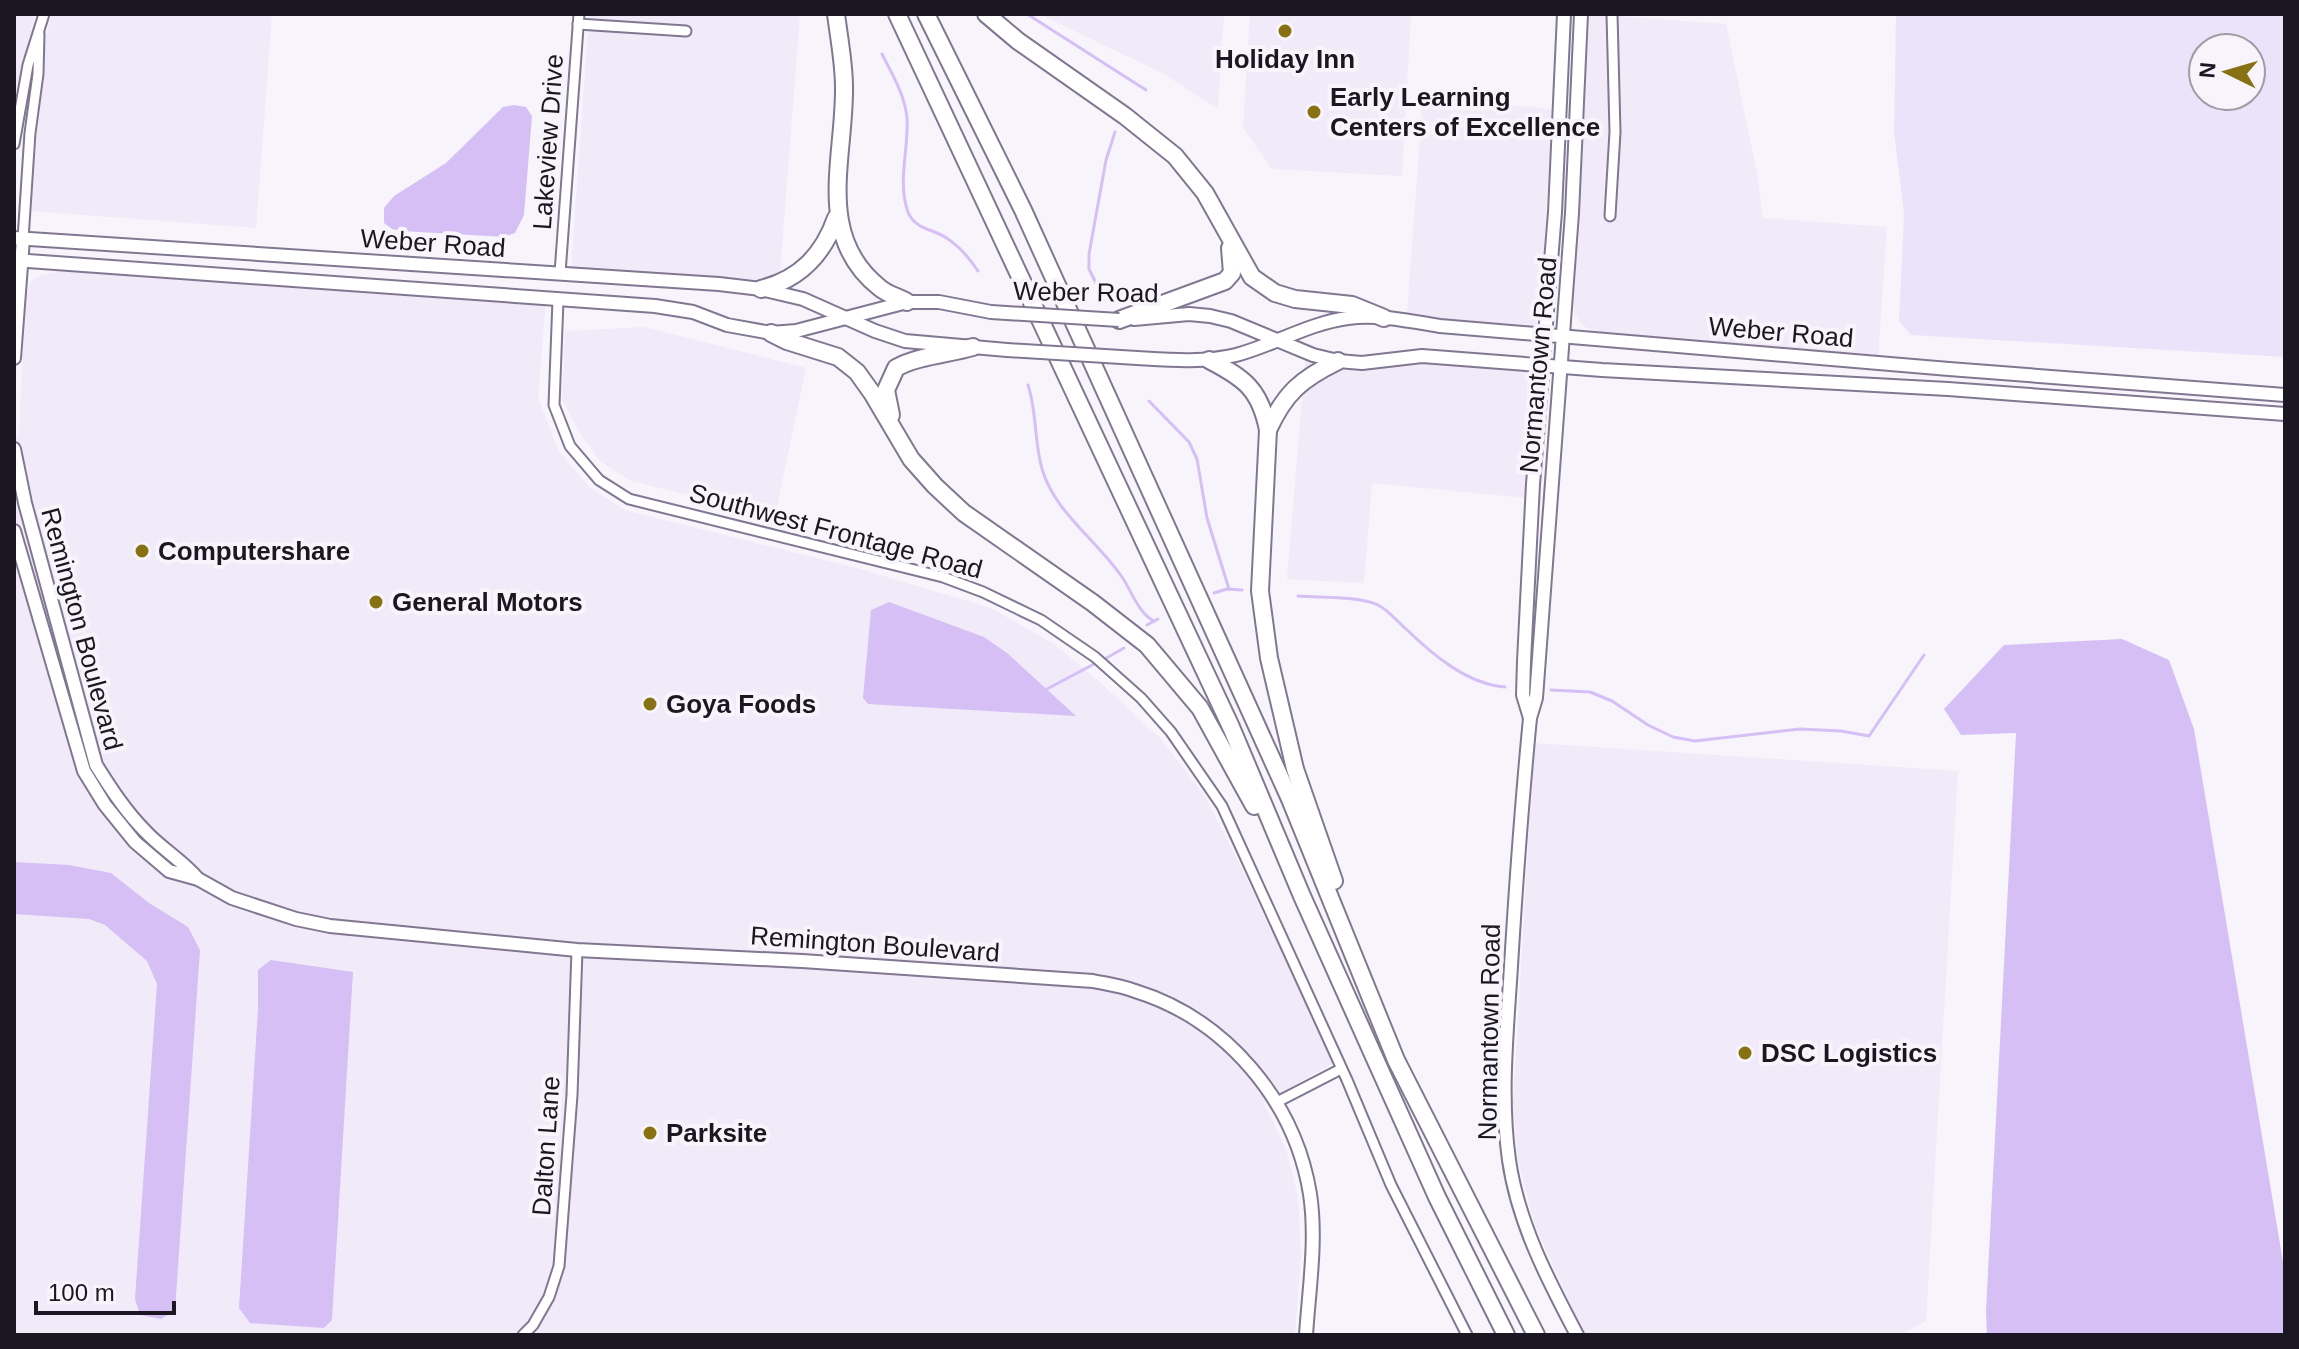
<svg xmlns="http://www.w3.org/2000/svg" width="2299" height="1349" font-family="Arial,sans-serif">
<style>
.built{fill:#f0eaf9}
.green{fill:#ebe3f9;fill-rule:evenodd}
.water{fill:#d5bff5}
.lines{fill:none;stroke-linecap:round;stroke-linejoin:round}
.stream{stroke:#d5bff5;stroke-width:3}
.street-casing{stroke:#817791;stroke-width:13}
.secondary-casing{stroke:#817791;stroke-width:16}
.highway-casing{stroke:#817791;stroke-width:20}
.street{stroke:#fff;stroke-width:9}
.secondary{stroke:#fff;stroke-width:12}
.highway{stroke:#fff;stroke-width:16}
.secondary-bridge-casing{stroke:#817791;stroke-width:16;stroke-linecap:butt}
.secondary-bridge{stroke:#fff;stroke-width:12}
.poi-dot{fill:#887112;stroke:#f7f5fb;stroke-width:3}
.labels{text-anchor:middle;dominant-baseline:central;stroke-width:8;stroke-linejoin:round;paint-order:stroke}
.poi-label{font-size:26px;font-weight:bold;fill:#1b1722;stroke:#f7f5fb;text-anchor:start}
.street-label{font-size:26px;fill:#1b1722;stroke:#f7f5fb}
</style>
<rect width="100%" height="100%" fill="#f7f5fb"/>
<g class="built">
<path d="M14 14H35L14 104Z"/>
<path d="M52 14H272L256 228 31 211 44 43Z"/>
<path d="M589 14H800L779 286 571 271Z"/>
<path d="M1039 14H1224L1218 109 1164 74Z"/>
<path d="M1250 14H1411L1402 176 1272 169 1243 128Z"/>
<path d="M1589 14 1726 24 1757 173 1763 218 1887 227 1878 359 1601 333 1585 327 1575 316 1572 299Z"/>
<path d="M1423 98 1552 109 1539 334 1406 325Z"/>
<path d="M76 269 546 300 538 397 558 450 589 487 625 510 857 568 991 608 1054 644 1101 683 1162 740 1206 798 1246 877 1333 1063 1264 1103 1286 1149 1298 1197 1301 1256 1295 1335H14V437L19 436 25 297 31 282 41 275Z"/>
<path d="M645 327 806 368 775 516 631 481 601 462 581 435 562 399 565 331Z"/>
<path d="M1306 351 1533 367 1526 498 1372 483 1364 583 1287 579Z"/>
<path d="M1534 743 1958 771 1926 1321 1901 1335H1585L1535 1226 1518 1160 1513 1104Z"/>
</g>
<path class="green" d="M1896 14H2285V357L1911 335 1899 321 1904 214 1894 133ZM2203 48H2251V96H2203Z"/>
<g class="water">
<path d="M514 105 526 107 532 116 524 215 515 233 504 237 402 231 392 229 384 223V208L394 196 446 163 503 107Z"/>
<path d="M889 602 984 637 1007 653 1076 716 868 704 863 698 871 610Z"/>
<path d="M2122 639 2169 660 2194 729 2285 1274V1335H1987L1986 1311 2016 733 1961 735 1944 709 2004 645Z"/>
<path d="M14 862 69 865 111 873 149 903 188 927 200 950 175 1310 161 1319 140 1315 135 1299 157 984 147 961 105 925 89 919 14 914Z"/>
<path d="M271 960 353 972 332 1320 324 1328 250 1323 239 1308 258 1009V970Z"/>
</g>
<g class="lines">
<g class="stream">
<path d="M1027 14 1146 90"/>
<path d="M882 54C892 74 905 95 907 118 909 148 897 182 908 212 915 230 935 229 948 239 960 247 970 259 978 271"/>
<path d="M1097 285 1089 269V254L1106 160 1115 132"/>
<path d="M1028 385C1037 412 1034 441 1042 469 1055 513 1097 540 1122 577 1131 590 1139 614 1154 621"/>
<path d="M1149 401 1189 442 1197 459 1207 518 1229 589"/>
<path d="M1214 593 1227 589 1242 590"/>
<path d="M1298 596C1320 598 1358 596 1378 605 1388 610 1397 621 1406 629 1433 655 1467 684 1505 687"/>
<path d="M1147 625 1158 619"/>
<path d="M1103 660 1124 648"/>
<path d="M1047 689 1096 663"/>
<path d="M1551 690 1590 692 1612 701 1648 725 1673 737 1695 741 1800 729 1841 731 1869 736 1924 655"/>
</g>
<g class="street-casing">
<g id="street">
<path d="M578 24 686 31"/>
<path d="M14 144 28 65 44 14"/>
<path d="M1610 216 1615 132 1612 14"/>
<path d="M23 239 30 133 38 74 39 34"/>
<path d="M560 273 579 14"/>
<path d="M558 300 554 405 570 446 599 480 629 499 943 577 983 592 1041 620 1095 657 1141 698 1171 732 1222 806 1347 1080 1391 1185 1467 1335"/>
<path d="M1277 1102 1341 1069"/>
<path d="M523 1335 533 1325 549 1297 559 1266 572 1095 577 950"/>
</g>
</g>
<g class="secondary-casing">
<g id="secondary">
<path d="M14 238 719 284 761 289 803 299 875 331 905 341 1007 350"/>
<path d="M14 260 655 306 693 312 727 325 771 333 796 331 907 302H939L991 312"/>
<path d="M1134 319 1189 314 1210 316 1231 321 1313 355 1338 361 1362 363 1422 356 1602 370 1948 389 2285 414"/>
<path d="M14 358 23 239"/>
<path d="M1137 358C1170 360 1202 363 1236 355 1274 345 1309 323 1348 318 1378 314 1410 321 1440 326L1949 369 2285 395"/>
<path d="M14 449 25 503 96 765C111 789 126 812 146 832 162 849 183 861 198 879"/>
<path d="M14 531 84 771 105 805 135 842 169 871 198 879 232 898 296 919 330 926 577 950 802 961 1093 981C1107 984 1122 986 1135 991 1226 1019 1295 1101 1310 1194 1317 1240 1309 1289 1306 1335"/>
<path d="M1530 718 1523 695 1524 661 1533 484 1555 212 1564 14"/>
<path d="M1577 1335C1548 1280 1518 1223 1509 1160 1500 1096 1507 1031 1511 966 1516 883 1522 801 1530 718L1536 698 1572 213 1581 14"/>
</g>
</g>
<g class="highway-casing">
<g id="highway">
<path d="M836 14C839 38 844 63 844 87 845 158 814 236 880 288 887 294 898 297 907 302"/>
<path d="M897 14 1231 727 1302 896 1437 1197 1506 1335"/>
<path d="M926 14 1023 210 1290 799 1396 1060 1536 1335"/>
<path d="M986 14 1018 41 1125 116 1175 156 1205 193 1252 277 1275 293 1295 299 1352 305 1384 318"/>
<path d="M761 289C800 279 823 255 836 218"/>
<path d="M1119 320 1225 281 1232 273 1230 248"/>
<path d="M771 333 787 341 838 357 857 372 872 393 911 459 935 486 964 513 1093 603 1147 645 1200 708 1254 806"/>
<path d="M1209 360C1244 378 1260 389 1268 430L1260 591 1269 658 1295 769 1334 881"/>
<path d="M891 415 886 390 896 368C917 356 949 354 973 347"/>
<path d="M1268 430C1285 393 1301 379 1338 361"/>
</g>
</g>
<use href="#street" class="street"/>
<use href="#secondary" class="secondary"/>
<use href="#highway" class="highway"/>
<g class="secondary-bridge-casing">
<g id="secondary-bridge">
<path d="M991 312 1119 320"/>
<path d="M1007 350 1137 358"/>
</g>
</g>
<use href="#secondary-bridge" class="secondary-bridge"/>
</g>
<g class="poi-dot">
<circle cx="1285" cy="31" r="8"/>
<circle cx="1314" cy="112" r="8"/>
<circle cx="142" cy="551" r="8"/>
<circle cx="376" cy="602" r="8"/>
<circle cx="650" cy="704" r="8"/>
<circle cx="1745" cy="1053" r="8"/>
<circle cx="650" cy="1133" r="8"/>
</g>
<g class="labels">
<g class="poi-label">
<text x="1285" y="59" text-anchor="middle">Holiday Inn</text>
<text x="1330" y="97">Early Learning<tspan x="1330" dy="30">Centers of Excellence</tspan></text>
<text x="158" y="551">Computershare</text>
<text x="392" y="602">General Motors</text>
<text x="666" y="704">Goya Foods</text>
<text x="1761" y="1053">DSC Logistics</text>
<text x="666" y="1133">Parksite</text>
</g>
<g class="street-label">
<text transform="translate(548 142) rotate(-86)">Lakeview Drive</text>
<text transform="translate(433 243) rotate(4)">Weber Road</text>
<text transform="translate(1086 292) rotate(1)">Weber Road</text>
<text transform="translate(1781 332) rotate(5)">Weber Road</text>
<text transform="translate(1538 365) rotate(-85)">Normantown Road</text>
<text transform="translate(836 531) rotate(15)">Southwest Frontage Road</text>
<text transform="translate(82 629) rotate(75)">Remington Boulevard</text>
<text transform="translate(875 944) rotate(4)">Remington Boulevard</text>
<text transform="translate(1489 1032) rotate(-89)">Normantown Road</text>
<text transform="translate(546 1146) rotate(-86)">Dalton Lane</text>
</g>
</g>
<rect width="2299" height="1349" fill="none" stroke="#1b1722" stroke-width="32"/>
<g transform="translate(2227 72) rotate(275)"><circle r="38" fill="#f7f5fb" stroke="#9f9ca4" stroke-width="2"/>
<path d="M0-6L14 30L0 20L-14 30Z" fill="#887112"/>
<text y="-12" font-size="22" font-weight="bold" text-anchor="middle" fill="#1b1722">N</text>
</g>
<path d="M36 1301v12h138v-12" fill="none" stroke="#1b1722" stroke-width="4"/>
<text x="48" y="1301" font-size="24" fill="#1b1722" stroke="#f7f5fb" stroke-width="6" paint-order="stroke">100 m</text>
</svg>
